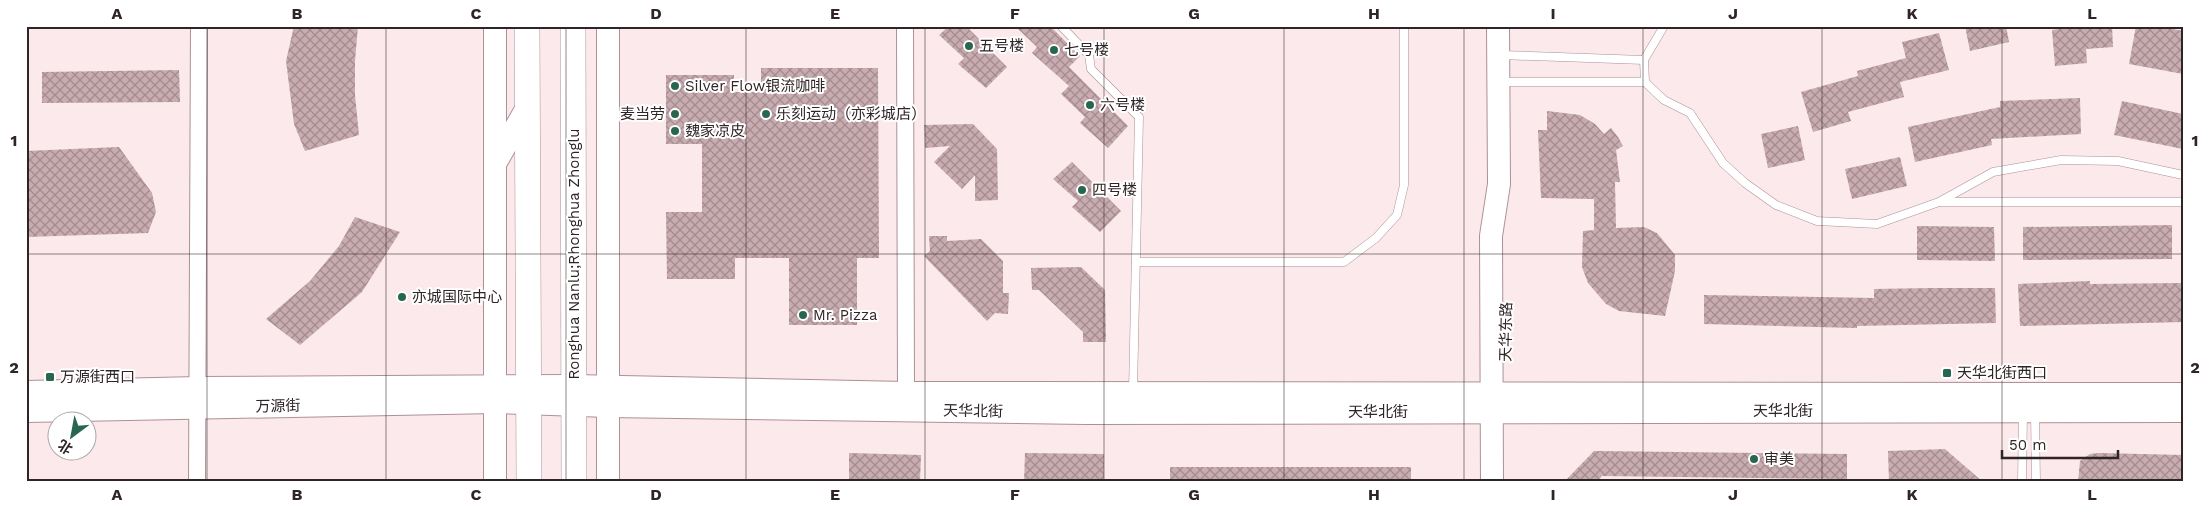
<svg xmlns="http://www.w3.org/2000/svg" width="2209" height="508" font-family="'Work Sans','Noto Sans SC',sans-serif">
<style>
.building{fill:url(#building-cross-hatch)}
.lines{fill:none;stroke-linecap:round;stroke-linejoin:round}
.lane-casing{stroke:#ad9195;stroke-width:9}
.street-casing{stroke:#ad9195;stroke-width:18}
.secondary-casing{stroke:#ad9195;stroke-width:24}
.primary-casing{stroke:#ad9195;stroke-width:26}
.lane{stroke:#fff;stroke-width:8}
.street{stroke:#fff;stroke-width:16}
.secondary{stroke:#fff;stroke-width:22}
.primary{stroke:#fff;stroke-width:25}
.grid{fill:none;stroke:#2f2426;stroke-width:1;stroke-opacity:0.55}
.poi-dot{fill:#296652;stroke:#fff;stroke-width:2}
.labels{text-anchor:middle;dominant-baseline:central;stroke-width:4;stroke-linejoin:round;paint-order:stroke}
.poi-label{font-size:15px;fill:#2f2426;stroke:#fff;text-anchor:start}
.street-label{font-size:15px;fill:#2f2426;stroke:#fff}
.neatline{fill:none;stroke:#2f2426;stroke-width:2}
.grid-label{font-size:16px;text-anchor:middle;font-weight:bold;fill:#2f2426}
</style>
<defs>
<pattern id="building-cross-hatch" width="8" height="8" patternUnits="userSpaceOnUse" patternTransform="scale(1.25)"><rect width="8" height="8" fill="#c8acb0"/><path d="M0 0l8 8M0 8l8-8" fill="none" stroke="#a38c8f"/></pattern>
</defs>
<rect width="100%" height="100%" fill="#fbe9eb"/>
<g class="building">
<path d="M294 26H358L355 61V95L359 135 305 151 294 124 286 61Z"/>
<path d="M949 26H966L1007 67 986 88 958 64 964 58 939 35Z"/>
<path d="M1015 26H1050L1080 56 1069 67 1128 126 1108 148 1080 123 1085 117 1061 94 1069 86 1032 53 1037 47Z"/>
<path d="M1965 26H2006L2009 42 1970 51Z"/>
<path d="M2080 26H2112L2113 47 2086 49 2087 63 2055 66 2052 30Z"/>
<path d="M2136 26H2159L2183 31V74L2129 64Z"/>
<path d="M1939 33 1949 70 1900 82 1904 97 1848 112 1851 121 1813 132 1801 92 1858 76 1857 71 1906 58 1902 42Z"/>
<path d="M761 68H878L879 258H857V325H789V258H735V279H667L666 212H702V144H666V75H734V92H761Z"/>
<path d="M179 70 180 102 42 103V72Z"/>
<path d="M2080 98 2081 134 1991 139 1992 145 1915 162 1908 127 2000 107V101Z"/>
<path d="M2122 101 2183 114V149L2114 135Z"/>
<path d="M1547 111 1580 115 1595 124 1604 134 1611 128 1618 137 1623 146 1616 150 1620 182H1615L1616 228 1644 227 1657 233 1675 255V271L1665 316 1619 311 1606 304 1588 283 1582 267 1583 231 1594 230V199L1541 198 1538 130H1547Z"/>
<path d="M973 124 997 149 998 200 975 201V175L962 189 934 162 950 146 925 148 924 125Z"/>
<path d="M1798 126 1805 160 1768 168 1761 134Z"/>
<path d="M119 147 152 193 156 212 148 233 26 237V151Z"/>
<path d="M1900 157 1907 186 1852 199 1845 169Z"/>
<path d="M1072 162 1121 211 1100 232 1072 207 1078 201 1053 179Z"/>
<path d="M355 217 400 232 362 292 300 345 266 319 310 281 339 246Z"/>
<path d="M2172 225V259L2023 260V227Z"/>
<path d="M1917 226 1994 227 1995 261 1917 260Z"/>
<path d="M929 236H947V241L981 239 1003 261V293H1009L1008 314 995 313 987 321 924 256 930 251Z"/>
<path d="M1081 267 1105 290 1106 342H1083V332L1039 290H1032L1031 268Z"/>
<path d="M2090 281V284L2183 283V322L2020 326 2018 284Z"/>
<path d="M1932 288H1995L1996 323 1857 326V328L1704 324V295L1874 298V289Z"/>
<path d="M1945 449 1983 482H1889L1888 451Z"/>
<path d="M1594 451 1847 454V479L1602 476 1597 482H1564Z"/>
<path d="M849 453 921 455 920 482H849Z"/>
<path d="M1025 453 1104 454V482H1024Z"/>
<path d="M2099 453 2183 455V482H2078L2080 461 2090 454Z"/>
<rect x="1170" y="467" width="241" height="15"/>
</g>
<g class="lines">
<g class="lane-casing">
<g id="lane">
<path d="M1061 26 1089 55 1091 69 1139 117 1133 391"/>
<path d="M1664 26 1644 60 1645 82 1664 100 1690 113 1723 163 1745 183 1776 205 1817 221 1877 224 1939 202 1993 172 2061 160 2118 161 2183 175"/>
<path d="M1501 55 1644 60"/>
<path d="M1500 82H1645"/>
<path d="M1941 202H2183"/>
<path d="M1136 262H1344L1376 238 1397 215 1404 185V26"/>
<path d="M2035 414 2036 482"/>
<path d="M2022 482 2023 413"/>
</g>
</g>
<g class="street-casing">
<g id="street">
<path d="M905 26 906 393"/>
<path d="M197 482 199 26"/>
</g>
</g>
<g class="secondary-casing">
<g id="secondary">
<path d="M495 26V482"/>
<path d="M608 26V482"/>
<path d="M496 162 528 106"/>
<path d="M26 392 198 388 574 386 906 393 2183 394"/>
<path d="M26 411 495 402 608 406 1086 413 2183 411"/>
<path d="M1492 482 1491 236 1499 184 1498 26"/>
</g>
</g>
<g class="primary-casing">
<g id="primary">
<path d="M527 26 529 482"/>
<path d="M573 26 574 482"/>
</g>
</g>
<use href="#lane" class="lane"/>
<use href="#street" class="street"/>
<use href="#secondary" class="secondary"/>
<use href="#primary" class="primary"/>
</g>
<path class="grid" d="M207 26V482M386 26V482M566 26V482M746 26V482M925 26V482M1104 26V482M1284 26V482M1464 26V482M1643 26V482M1822 26V482M2002 26V482M26 254H2183"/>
<g class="poi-dot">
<circle cx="969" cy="46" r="5"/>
<circle cx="1054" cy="50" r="5"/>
<circle cx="675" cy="86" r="5"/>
<circle cx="1090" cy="105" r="5"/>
<circle cx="675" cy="114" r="5"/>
<circle cx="766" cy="114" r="5"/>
<circle cx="675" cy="131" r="5"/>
<circle cx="1082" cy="190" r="5"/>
<circle cx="402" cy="297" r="5"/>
<circle cx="803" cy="315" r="5"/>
<rect x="1942" y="368" width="10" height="10" rx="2.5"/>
<rect x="45" y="372" width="10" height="10" rx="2.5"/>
<circle cx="1754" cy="459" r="5"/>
</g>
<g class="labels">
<g class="poi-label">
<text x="979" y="46">五号楼</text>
<text x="1064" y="50">七号楼</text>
<text x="685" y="86">Silver Flow银流咖啡</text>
<text x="1100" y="105">六号楼</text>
<text x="665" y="114" text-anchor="end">麦当劳</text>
<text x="776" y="114">乐刻运动（亦彩城店）</text>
<text x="685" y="131">魏家凉皮</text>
<text x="1092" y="190">四号楼</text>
<text x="412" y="297">亦城国际中心</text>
<text x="813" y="315">Mr. Pizza</text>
<text x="1957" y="373">天华北街西口</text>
<text x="60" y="377">万源街西口</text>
<text x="1764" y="459">审美</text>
</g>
<g class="street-label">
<text transform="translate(574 254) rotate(-90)">Ronghua Nanlu;Rhonghua Zhonglu</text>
<text transform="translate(1506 332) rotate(-89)">天华东路</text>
<text transform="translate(278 406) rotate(-1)">万源街</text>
<text transform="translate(973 411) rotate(1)">天华北街</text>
<text x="1783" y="411">天华北街</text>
<text x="1378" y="412">天华北街</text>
</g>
</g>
<rect width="2209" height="508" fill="none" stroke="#ffffff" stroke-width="55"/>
<g transform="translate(72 436) rotate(212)"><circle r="24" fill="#ffffff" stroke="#aca7a8"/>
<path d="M0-4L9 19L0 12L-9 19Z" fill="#296652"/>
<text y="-8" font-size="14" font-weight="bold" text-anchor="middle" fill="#2f2426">北</text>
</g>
<path d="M2002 450v8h116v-8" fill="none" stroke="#2f2426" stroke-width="2.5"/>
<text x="2009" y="450" font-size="15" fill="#2f2426" stroke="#ffffff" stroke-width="4" paint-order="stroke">50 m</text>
<rect x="28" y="28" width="2154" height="452" class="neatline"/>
<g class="grid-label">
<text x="117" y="19">A</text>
<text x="297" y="19">B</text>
<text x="476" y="19">C</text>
<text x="656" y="19">D</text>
<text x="835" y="19">E</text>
<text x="1015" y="19">F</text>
<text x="1194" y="19">G</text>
<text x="1374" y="19">H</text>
<text x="1553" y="19">I</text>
<text x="1733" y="19">J</text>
<text x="1912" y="19">K</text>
<text x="2092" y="19">L</text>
<text x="14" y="146">1</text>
<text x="2195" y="146">1</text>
<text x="14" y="373">2</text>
<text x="2195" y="373">2</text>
<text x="117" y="500">A</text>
<text x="297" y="500">B</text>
<text x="476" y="500">C</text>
<text x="656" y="500">D</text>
<text x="835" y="500">E</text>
<text x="1015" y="500">F</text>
<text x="1194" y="500">G</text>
<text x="1374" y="500">H</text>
<text x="1553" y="500">I</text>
<text x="1733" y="500">J</text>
<text x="1912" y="500">K</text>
<text x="2092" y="500">L</text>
</g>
</svg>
